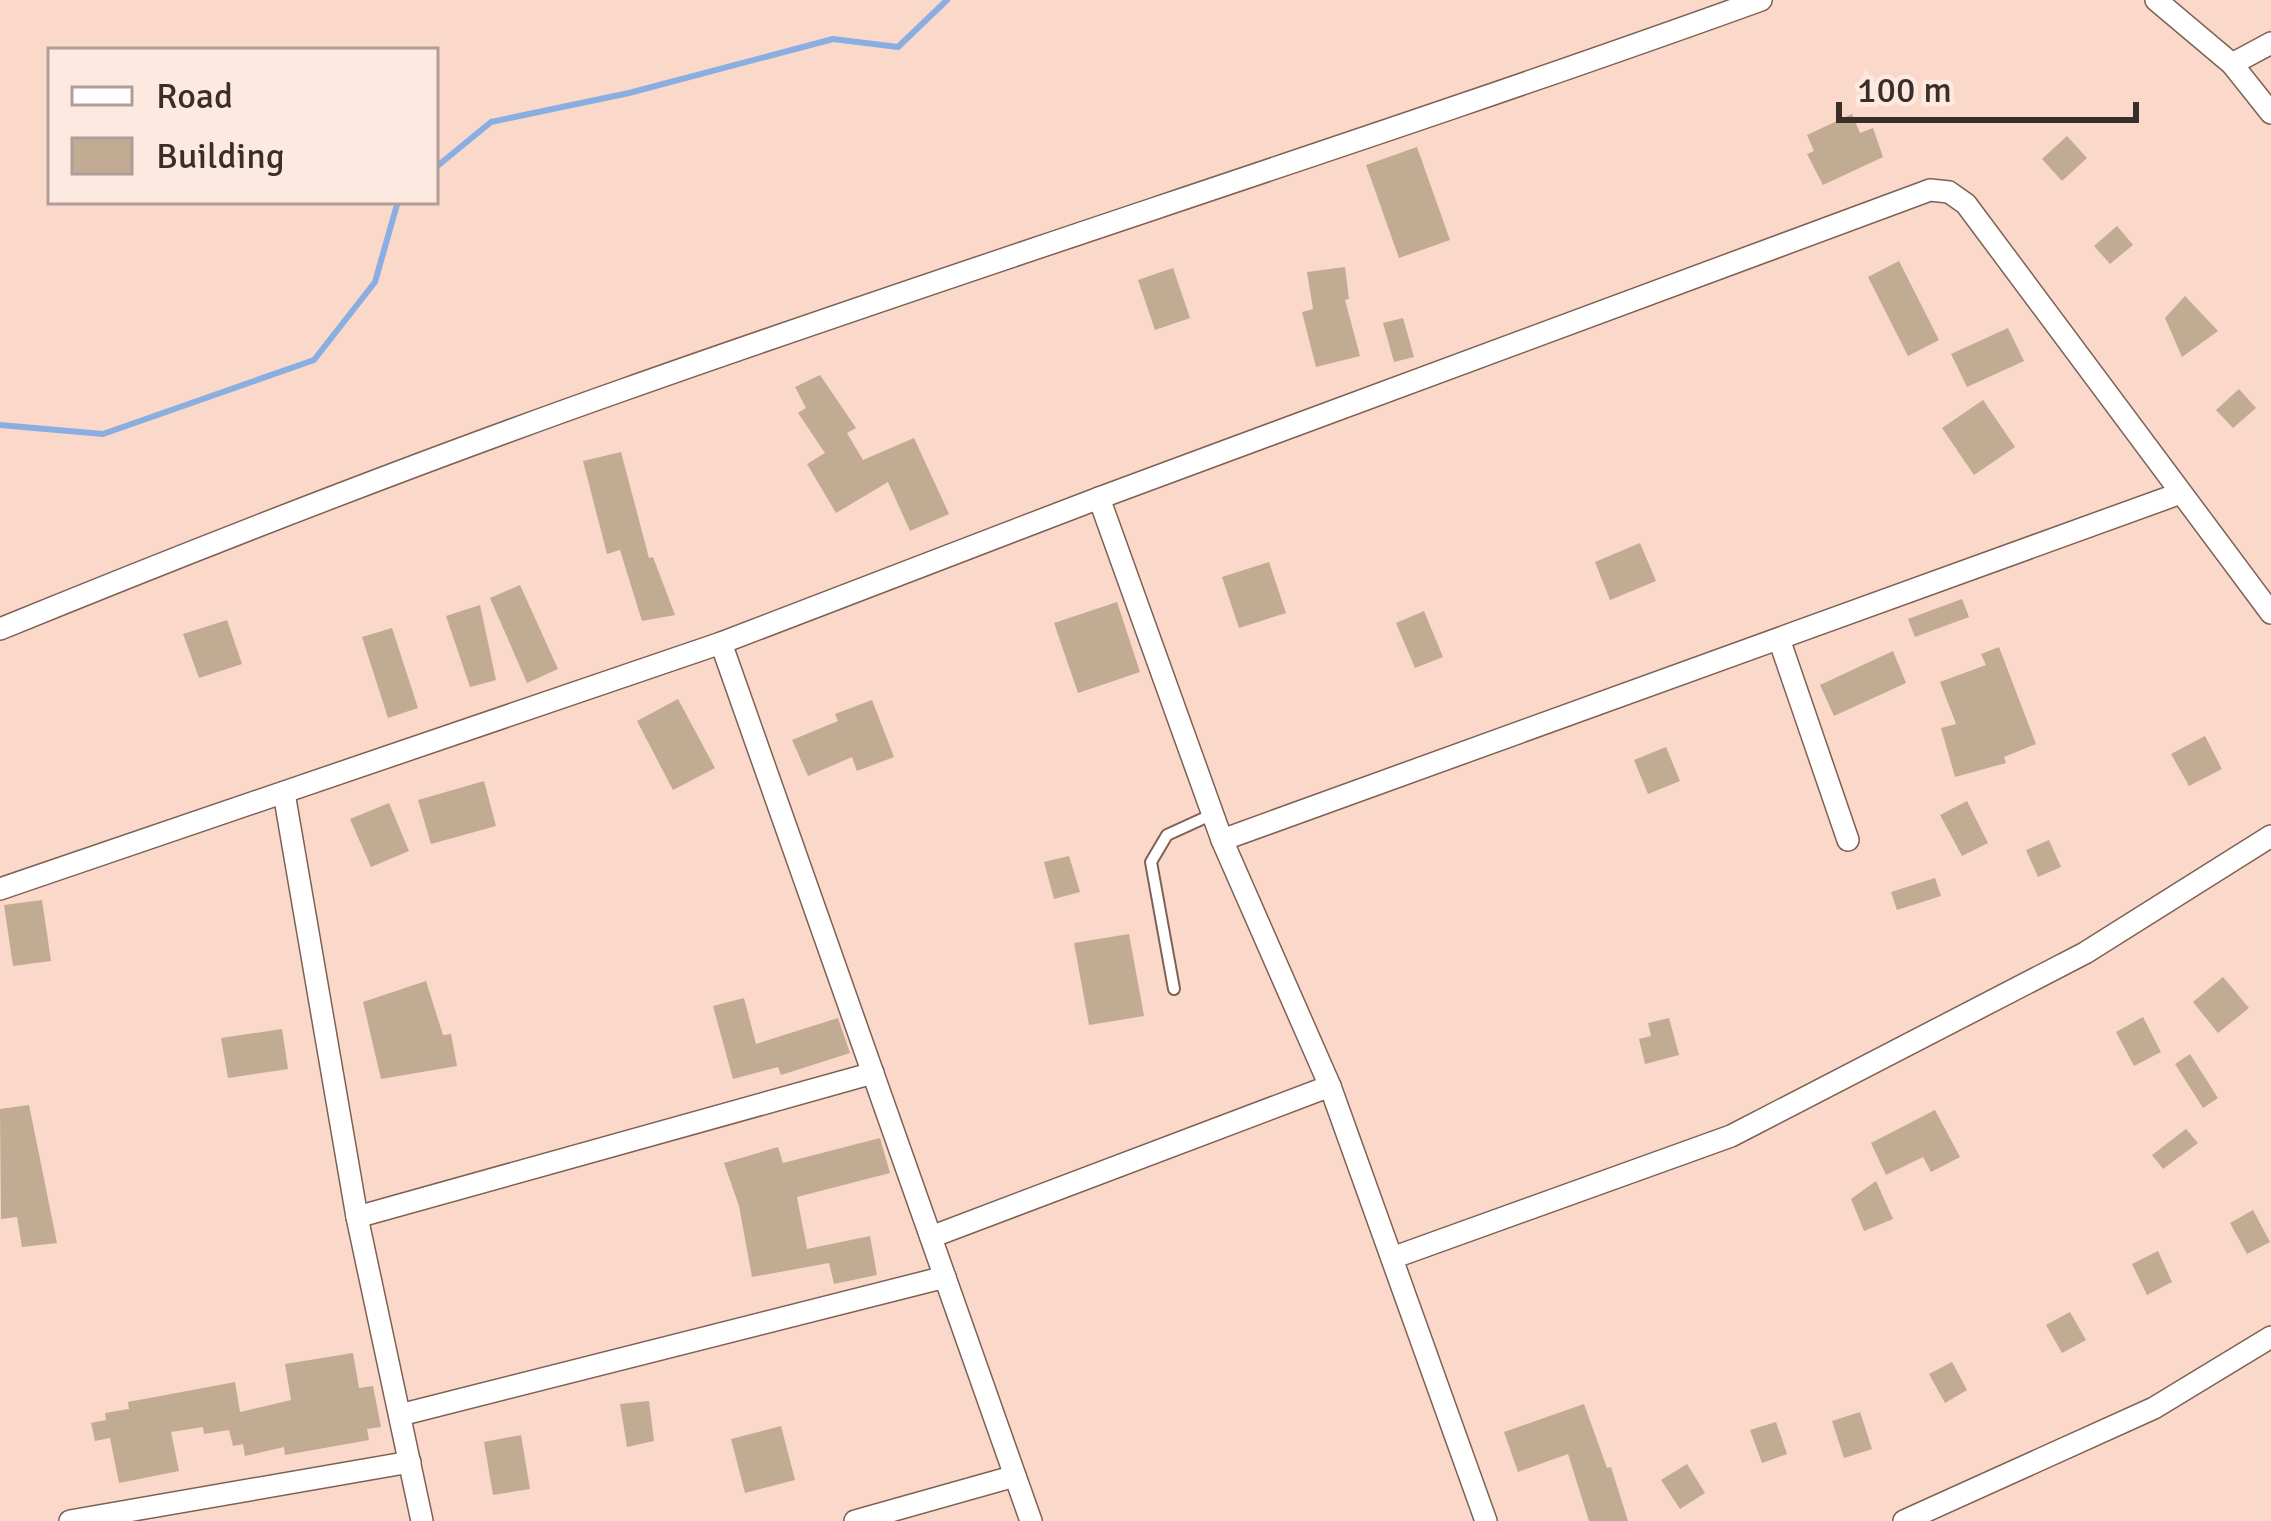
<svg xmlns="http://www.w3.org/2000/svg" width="2271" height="1521" font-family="Signika,sans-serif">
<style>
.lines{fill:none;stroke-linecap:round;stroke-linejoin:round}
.stream{stroke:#8aaee1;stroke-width:6}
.building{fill:#c2ab93}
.service-casing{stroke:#7e6154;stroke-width:14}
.minor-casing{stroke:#7e6154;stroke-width:24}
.service{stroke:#fff;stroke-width:10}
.minor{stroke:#fff;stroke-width:21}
</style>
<rect width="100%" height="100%" fill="#fad8ca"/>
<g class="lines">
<g class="stream">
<path d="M435 168 491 122 629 93 833 39 898 47 947 0"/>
<path d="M0 425 103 434 314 360 375 282 398 201"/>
</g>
</g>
<g class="building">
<path d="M1852 114 1860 133 1873 128 1883 157 1823 185 1807 154 1814 151 1807 135Z"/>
<path d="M2067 136 2087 158 2062 181 2042 159Z"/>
<path d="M1417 147 1450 240 1399 258 1366 165Z"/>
<path d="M2117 226 2133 245 2110 264 2094 246Z"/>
<path d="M1899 261 1939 340 1908 356 1868 277Z"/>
<path d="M1345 267 1349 299 1345 300 1360 356 1316 367 1302 312 1313 309 1307 272Z"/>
<path d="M1173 268 1190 318 1155 330 1138 280Z"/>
<path d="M2185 296 2218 331 2182 357 2165 318Z"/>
<path d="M1403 318 1414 357 1394 362 1383 323Z"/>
<path d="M2008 328 2024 361 1967 387 1951 354Z"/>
<path d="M820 375 856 428 847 433 863 460 914 438 949 514 910 531 888 482 836 513 807 464 825 453 798 413 806 408 795 387Z"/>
<path d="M2239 389 2256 408 2233 428 2216 410Z"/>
<path d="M1983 400 2015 447 1974 475 1942 428Z"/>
<path d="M621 452 649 558 653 557 675 615 642 621 620 550 607 554 583 461Z"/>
<path d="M1640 543 1656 581 1610 600 1595 562Z"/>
<path d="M1269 562 1286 613 1239 628 1222 577Z"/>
<path d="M520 585 558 669 527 683 490 598Z"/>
<path d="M1962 599 1969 617 1915 637 1908 619Z"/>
<path d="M1117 602 1140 672 1078 693 1054 623Z"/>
<path d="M480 605 496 680 470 687 446 616Z"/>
<path d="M1424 611 1443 657 1415 668 1396 623Z"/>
<path d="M227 620 242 664 199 678 183 634Z"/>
<path d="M392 628 418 708 388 718 362 637Z"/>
<path d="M1999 647 2036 744 2004 757 2006 763 1955 777 1941 728 1956 724 1940 682 1986 665 1981 654Z"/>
<path d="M1893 651 1906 683 1834 716 1820 685Z"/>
<path d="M678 699 715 768 673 790 637 721Z"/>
<path d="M872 700 894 757 857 771 852 757 808 776 792 740 838 721 835 714Z"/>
<path d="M2205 736 2222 769 2189 786 2171 754Z"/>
<path d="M1666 747 1680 781 1648 794 1634 760Z"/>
<path d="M484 781 496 826 431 844 418 800Z"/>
<path d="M1967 801 1988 843 1962 856 1940 815Z"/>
<path d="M389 803 409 851 371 867 350 819Z"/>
<path d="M2049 840 2061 867 2038 877 2026 850Z"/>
<path d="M1069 856 1080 892 1054 899 1044 862Z"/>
<path d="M1935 878 1941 896 1897 910 1891 892Z"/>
<path d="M42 900 51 961 13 966 4 905Z"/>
<path d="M1129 934 1144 1016 1089 1025 1074 943Z"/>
<path d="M2223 977 2249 1008 2218 1033 2193 1002Z"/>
<path d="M426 981 443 1035 451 1034 457 1066 381 1079 363 1002Z"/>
<path d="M744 998 756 1044 838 1018 850 1053 781 1075 778 1067 733 1079 713 1006Z"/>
<path d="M2143 1017 2161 1052 2134 1066 2116 1032Z"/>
<path d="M1669 1018 1679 1055 1645 1064 1639 1039 1651 1036 1648 1023Z"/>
<path d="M282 1029 288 1069 228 1078 221 1038Z"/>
<path d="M2190 1054 2218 1098 2203 1108 2175 1064Z"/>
<path d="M29 1105 57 1243 22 1247 17 1217 1 1219 0 1109Z"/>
<path d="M1935 1110 1960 1157 1931 1172 1923 1157 1886 1175 1871 1143Z"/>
<path d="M2186 1129 2198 1143 2163 1169 2152 1155Z"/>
<path d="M880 1138 890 1173 797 1197 807 1249 870 1236 877 1275 834 1284 829 1263 752 1277 739 1206 724 1163 778 1147 783 1163Z"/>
<path d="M1876 1181 1893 1219 1864 1231 1851 1199Z"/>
<path d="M2253 1210 2270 1242 2247 1254 2230 1223Z"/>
<path d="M2158 1251 2172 1282 2147 1295 2132 1264Z"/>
<path d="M2070 1312 2086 1340 2062 1353 2046 1325Z"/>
<path d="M353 1353 359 1388 373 1386 381 1427 367 1429 369 1440 285 1455 284 1447 245 1456 243 1444 233 1446 229 1430 204 1434 203 1427 171 1432 179 1471 119 1483 110 1438 95 1441 91 1423 106 1420 105 1413 129 1409 128 1402 235 1382 240 1412 291 1400 285 1364Z"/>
<path d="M1952 1362 1967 1390 1945 1403 1929 1374Z"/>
<path d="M649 1401 654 1441 627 1447 620 1404Z"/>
<path d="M1584 1404 1607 1468 1611 1467 1628 1521H1589L1568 1454 1518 1472 1504 1432Z"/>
<path d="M1860 1412 1872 1449 1844 1458 1832 1421Z"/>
<path d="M1776 1422 1787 1454 1762 1463 1750 1430Z"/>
<path d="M781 1426 795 1480 745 1493 731 1439Z"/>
<path d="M521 1435 530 1489 493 1495 484 1442Z"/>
<path d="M1687 1464 1705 1493 1680 1509 1661 1480Z"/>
</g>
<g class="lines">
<g class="service-casing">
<path id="service" d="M1174 989 1151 862 1167 835 1213 814"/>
</g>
<g class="minor-casing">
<g id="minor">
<path d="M2156 0 2232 64 2271 113"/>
<path d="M2232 64 2271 43"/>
<path d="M1099 498 1222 840 1330 1086"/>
<path d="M0 629C206 545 413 464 623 390 1001 256 1384 136 1761 0"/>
<path d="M1779 639 1848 840"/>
<path d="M721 643 1031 1521"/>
<path d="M284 793 357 1217 422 1521"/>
<path d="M1222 840 2178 494"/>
<path d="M0 889 721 643 1099 498 1930 190 1949 192 1966 204 2271 613"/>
<path d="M357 1217 873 1073"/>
<path d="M931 1237 1330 1086 1486 1521"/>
<path d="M1392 1258 1731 1136 2085 953 2271 836"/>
<path d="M400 1415 945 1277"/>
<path d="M70 1521 410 1462"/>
<path d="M855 1521 1015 1476"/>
<path d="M1904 1521 2154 1408 2271 1337"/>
</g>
</g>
<use href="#service" class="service"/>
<use href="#minor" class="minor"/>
</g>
<rect x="48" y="48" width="390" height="156" fill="#fde9e0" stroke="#af9e97" stroke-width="3"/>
<rect x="72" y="87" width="60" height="18" fill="#ffffff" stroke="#af9e97" stroke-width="3"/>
<text x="156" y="108" font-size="36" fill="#3b2e29">Road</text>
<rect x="72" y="138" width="60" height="36" fill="#c2ab93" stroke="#af9e97" stroke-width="3"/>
<text x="156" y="168" font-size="36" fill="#3b2e29">Building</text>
<path d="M1839 102v18h297v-18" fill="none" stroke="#3b2e29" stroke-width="6"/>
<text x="1857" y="102" font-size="36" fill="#3b2e29" stroke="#fde9e0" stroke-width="9" paint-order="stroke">100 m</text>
</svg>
